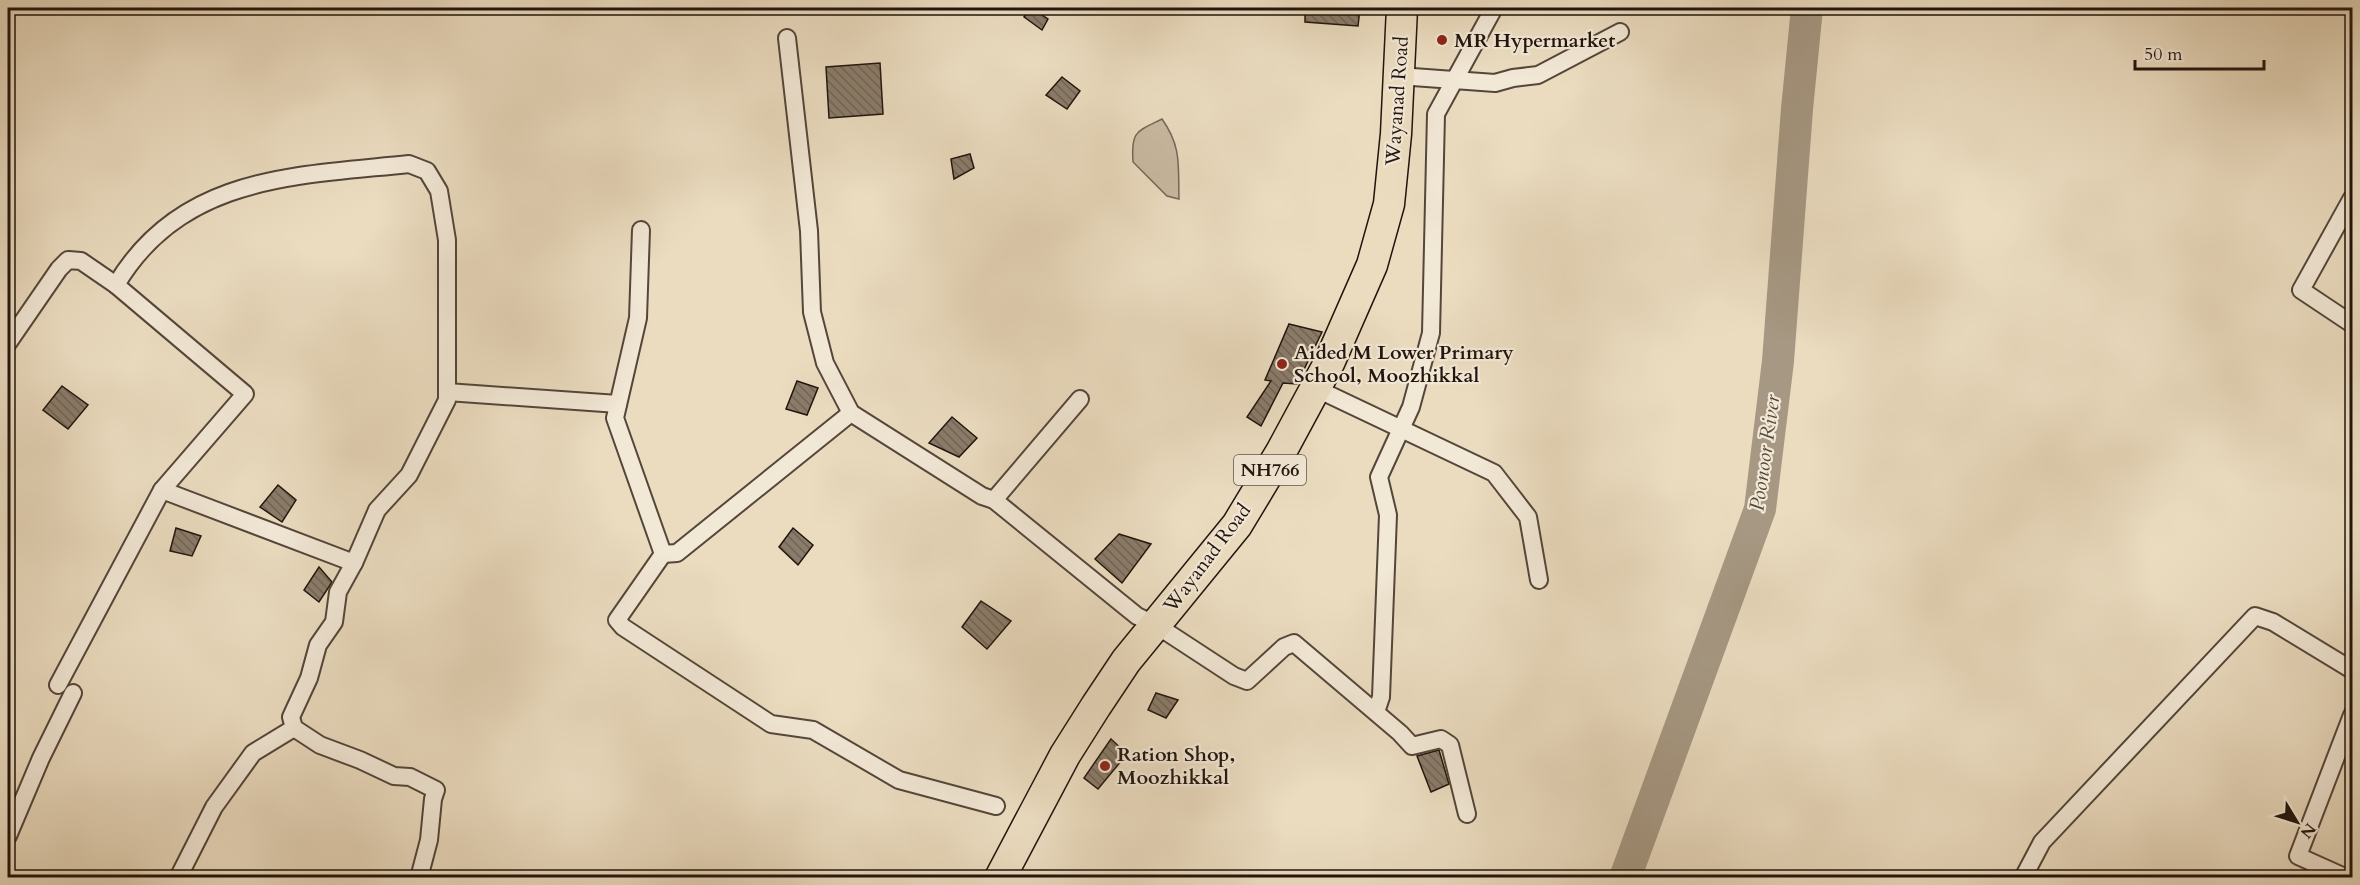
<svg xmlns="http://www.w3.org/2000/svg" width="2360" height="885" font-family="Cardo,serif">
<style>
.green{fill:#c9baa2;stroke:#756758;stroke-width:1.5}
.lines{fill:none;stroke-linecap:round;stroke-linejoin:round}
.river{stroke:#a69883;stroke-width:32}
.building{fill:url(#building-back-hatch);stroke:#21140d;stroke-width:1.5}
.street-casing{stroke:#54463a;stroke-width:20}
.highway-casing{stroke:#21140d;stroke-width:33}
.street{stroke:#f2e8d6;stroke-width:16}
.highway{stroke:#ebdcc0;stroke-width:30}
.poi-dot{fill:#8f2418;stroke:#f2e8d6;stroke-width:2}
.labels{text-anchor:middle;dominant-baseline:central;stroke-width:4.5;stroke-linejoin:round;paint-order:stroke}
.shield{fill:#f2e8d6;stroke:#605449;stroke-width:1.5}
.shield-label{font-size:18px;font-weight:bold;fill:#21140d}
.poi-label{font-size:20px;font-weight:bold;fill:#21140d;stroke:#f2e8d6;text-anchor:start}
.street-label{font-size:20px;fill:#21140d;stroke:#f2e8d6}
.water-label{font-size:21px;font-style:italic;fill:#56493c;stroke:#f2e8d6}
</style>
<defs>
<pattern id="building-back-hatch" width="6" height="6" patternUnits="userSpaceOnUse" patternTransform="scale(1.5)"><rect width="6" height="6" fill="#8a7c6a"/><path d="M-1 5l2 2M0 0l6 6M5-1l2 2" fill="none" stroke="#706456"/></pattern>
</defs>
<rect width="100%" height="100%" fill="#ebdcc0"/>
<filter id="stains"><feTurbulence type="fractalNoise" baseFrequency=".00333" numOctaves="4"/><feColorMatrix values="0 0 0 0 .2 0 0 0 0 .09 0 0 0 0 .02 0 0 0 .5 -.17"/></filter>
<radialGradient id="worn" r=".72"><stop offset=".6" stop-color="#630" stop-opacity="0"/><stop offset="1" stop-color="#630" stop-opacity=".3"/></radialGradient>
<path class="green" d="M1162 119C1182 147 1178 166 1179 199L1167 196 1133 162C1131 131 1136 132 1162 119Z"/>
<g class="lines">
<path class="river" d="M1625 878 1760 509 1778 361 1797 109 1807 8"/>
</g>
<g class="building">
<path d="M1032 8 1048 19 1042 30 1024 17Z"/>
<path d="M1305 8H1360L1358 26 1305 22Z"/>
<path d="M880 63 883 114 829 118 826 67Z"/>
<path d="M1062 77 1080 91 1067 109 1046 95Z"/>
<path d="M970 154 974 168 954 179 951 159Z"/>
<path d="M1289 324 1322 332 1297 384 1283 383 1261 426 1247 417 1271 381 1265 380Z"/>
<path d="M797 381 818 388 807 415 786 409Z"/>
<path d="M62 386 88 405 68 429 43 410Z"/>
<path d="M952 417 977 438 959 457 929 443Z"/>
<path d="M278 485 296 500 282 522 260 507Z"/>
<path d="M176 528 201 536 192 556 170 551Z"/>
<path d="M793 528 813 545 798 565 779 547Z"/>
<path d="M1119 534 1151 544 1122 583 1095 559Z"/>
<path d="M319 567 332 582 319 602 304 590Z"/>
<path d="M981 601 1011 621 987 649 962 627Z"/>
<path d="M1156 693 1178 700 1166 718 1148 710Z"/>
<path d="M1111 739 1127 754 1098 789 1084 778Z"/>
<path d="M1439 750 1449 784 1431 792 1417 756Z"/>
</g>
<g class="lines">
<g class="street-casing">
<g id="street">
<path d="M787 38 809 231 812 312 825 363 851 413 982 496 994 500 1137 616 1156 625 1234 676 1247 681 1284 647 1294 643 1400 733 1412 746 1441 739 1450 745 1467 814"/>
<path d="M1399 76 1495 83 1513 78 1538 75 1620 32"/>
<path d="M2352 198 2301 290 2352 324"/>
<path d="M641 230 638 318 615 418 663 554 677 553 851 413"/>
<path d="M8 343 59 269 68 260 81 261 116 285"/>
<path d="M1315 388 1494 473 1528 517 1539 580"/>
<path d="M447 392 618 404"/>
<path d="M162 490 245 394 116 285C181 175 296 176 409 164L427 171 439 191 447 240V400L409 475 377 510 354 563 338 592 334 622 318 645 309 678 291 717 294 728 320 745 360 760 394 776 410 777 436 790 433 799 429 840 419 878"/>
<path d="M994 500 1080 399"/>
<path d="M663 554 617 620 623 627 771 724 813 730 899 780 996 806"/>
<path d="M58 685 162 490 354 563"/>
<path d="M1376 712 1381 697 1388 515 1379 477 1411 407 1431 333 1436 114 1494 8"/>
<path d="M8 836 41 758 73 693"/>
<path d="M178 878 214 807 253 753 294 728"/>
<path d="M2023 878 2042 842 2255 616 2273 622 2352 670"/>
<path d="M2347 878 2298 856 2352 715"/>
</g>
</g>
<g class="highway-casing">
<path id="highway" d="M1000 878 1065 755 1096 706 1126 661 1237 525 1281 452 1329 363 1372 265 1389 204 1396 134 1402 8"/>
</g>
<use href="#street" class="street"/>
<use href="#highway" class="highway"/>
</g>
<g class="poi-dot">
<circle cx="1442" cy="40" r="6"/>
<circle cx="1282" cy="364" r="6"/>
<circle cx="1105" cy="766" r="6"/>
</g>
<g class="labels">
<rect class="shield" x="1234" y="455" width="72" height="30" rx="4.5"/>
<g class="shield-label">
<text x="1270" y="470">NH766</text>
</g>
<g class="poi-label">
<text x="1454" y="40">MR Hypermarket</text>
<text x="1294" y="352">Aided M Lower Primary<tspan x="1294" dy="23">School, Moozhikkal</tspan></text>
<text x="1117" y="754">Ration Shop,<tspan x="1117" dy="23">Moozhikkal</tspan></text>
</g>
<g class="street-label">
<text transform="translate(1397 101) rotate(-86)">Wayanad Road</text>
<text transform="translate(1207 558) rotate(-53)">Wayanad Road</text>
</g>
<g class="water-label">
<text transform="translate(1765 453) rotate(-82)">Poonoor River</text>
</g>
</g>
<rect width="2360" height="885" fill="none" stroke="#ebdcc0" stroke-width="30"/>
<rect x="9" y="9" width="2342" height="867" fill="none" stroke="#21140d" stroke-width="3"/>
<rect x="15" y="15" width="2330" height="855" fill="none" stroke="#21140d" stroke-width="1.5"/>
<g transform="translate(2297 822) rotate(128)" stroke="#f2e8d6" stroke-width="4.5" paint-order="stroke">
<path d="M0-4.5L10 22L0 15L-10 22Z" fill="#21140d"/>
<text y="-9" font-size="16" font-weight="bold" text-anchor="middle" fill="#21140d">N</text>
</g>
<path d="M2135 60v9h129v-9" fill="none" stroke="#21140d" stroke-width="3"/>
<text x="2144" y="60" font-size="18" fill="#21140d" stroke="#f2e8d6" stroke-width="4.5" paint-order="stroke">50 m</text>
<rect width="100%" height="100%" filter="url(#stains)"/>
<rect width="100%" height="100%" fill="url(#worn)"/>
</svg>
